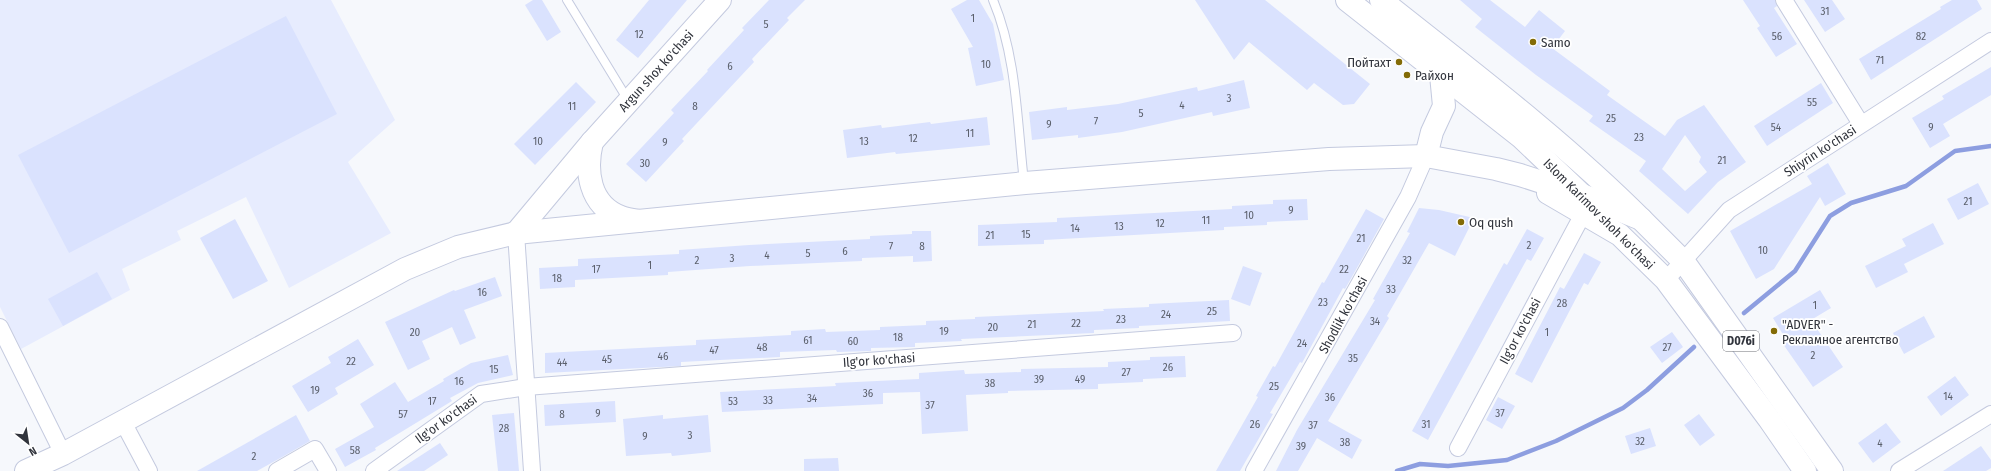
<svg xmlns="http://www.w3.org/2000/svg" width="1991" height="471" font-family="'Fira Sans Condensed',sans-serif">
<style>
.built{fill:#e7ecfe}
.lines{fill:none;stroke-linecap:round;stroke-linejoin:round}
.stream{stroke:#8d9ee0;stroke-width:4.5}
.building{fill:#dae2fe;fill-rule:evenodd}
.lane-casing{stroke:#c4cadf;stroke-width:10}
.street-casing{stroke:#c4cadf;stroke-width:18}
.secondary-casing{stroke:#c4cadf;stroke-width:24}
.primary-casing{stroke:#c4cadf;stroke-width:24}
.lane{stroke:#fff;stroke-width:8}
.street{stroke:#fff;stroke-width:16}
.secondary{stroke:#fff;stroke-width:22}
.primary{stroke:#fff;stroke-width:22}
.poi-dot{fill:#836b06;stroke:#fff;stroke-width:1.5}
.labels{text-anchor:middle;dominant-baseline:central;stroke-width:3.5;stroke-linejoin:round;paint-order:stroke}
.number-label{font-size:11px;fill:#5b606c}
.shield{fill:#fff;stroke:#6f7176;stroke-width:1}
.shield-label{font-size:12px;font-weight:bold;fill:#31343c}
.poi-label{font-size:13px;fill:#31343c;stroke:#fff;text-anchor:start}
.street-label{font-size:13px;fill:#31343c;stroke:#fff}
</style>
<rect width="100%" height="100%" fill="#f6f8fc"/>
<path class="built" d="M0 0H331L395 120 348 162 391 233 289 288 246 197 177 231 181 240 122 269 130 290 21 349 0 307Z"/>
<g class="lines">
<g class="stream">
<path d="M1744 313 1795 271 1830 216 1851 203 1906 186 1955 151 1991 146"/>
<path d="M1397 471 1420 464 1448 466 1507 460 1556 441 1623 408 1647 390 1694 347"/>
</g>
</g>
<g class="building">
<path d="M533 0H542L561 32 547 41 525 5Z"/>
<path d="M649 0H687L638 58 616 40Z"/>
<path d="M769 0H805L787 18 789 20 752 59 754 62 682 139 684 141 646 182 626 164 674 113 671 110 708 71 707 70 744 30 742 28Z"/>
<path d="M967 0H979L993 24 1004 80 976 86 968 48 973 47 951 9Z"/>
<path d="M1195 0H1265L1370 84 1354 104 1343 105 1314 83 1307 90 1249 42 1234 60Z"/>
<path d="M1460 0H1490L1525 27 1539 10 1565 31 1552 48 1610 91 1607 95 1665 136 1677 120 1704 105 1746 162 1718 182 1688 214 1639 171 1646 161 1589 121 1593 116 1536 75 1475 27 1482 19ZM1685 135 1701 157 1699 162 1707 172 1685 191 1662 169Z"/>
<path d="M1743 0H1775L1777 6 1774 8 1797 44 1776 57 1757 28 1760 26Z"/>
<path d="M1804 0H1832L1845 19 1825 32Z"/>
<path d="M1952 0H1977L1982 9 1871 80 1859 59 1941 9 1940 7Z"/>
<path d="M286 16 337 114 69 253 18 155Z"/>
<path d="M1991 67V95L1943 124 1950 136 1930 148 1912 118 1944 99 1942 96Z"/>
<path d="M1244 80 1250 108 1213 116 1212 112 1122 132 1078 138V135L1032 140 1029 112 1067 107V110L1118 104 1197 87 1198 91Z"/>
<path d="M576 82 596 102 535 165 514 144Z"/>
<path d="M1821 83 1833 103 1767 146 1754 126Z"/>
<path d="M987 117 990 145 896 154 895 152 847 158 843 130 881 125 882 128 930 122 931 124Z"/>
<path d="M1828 163 1846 194 1825 206 1820 197 1774 269 1756 279 1730 231 1812 184 1807 176Z"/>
<path d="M1978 183 1989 204 1958 220 1947 199Z"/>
<path d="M1307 199 1308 220 1267 222V225L1224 227V230L1044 240V244L978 246V225L1057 222V218L1232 209V206L1273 204V200Z"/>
<path d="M1419 208 1439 210 1474 218 1455 256 1429 243 1387 316 1389 318 1328 421 1362 440 1352 459 1317 438 1298 471H1276L1297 430 1375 300 1373 299 1410 233 1407 232Z"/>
<path d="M1366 209 1384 219 1362 259 1345 289 1343 288 1302 363 1300 362 1270 413 1273 414 1240 471H1216L1258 397 1256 396 1273 366 1275 367 1322 282 1324 283Z"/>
<path d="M235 219 268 281 233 299 200 238Z"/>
<path d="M1933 223 1944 244 1904 264 1908 272 1876 288 1865 266 1906 246 1902 239Z"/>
<path d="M1527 229 1544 238 1531 261 1527 259 1428 440 1412 431 1504 263 1507 265Z"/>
<path d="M912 231H931L932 261 913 262V256L862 258V261L750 266 668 272V275L575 280V287L540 289 539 268 578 266V259L679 254V250L749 245 870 239V236L912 234Z"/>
<path d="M1584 253 1601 262 1588 285 1584 283 1532 383 1515 374 1560 287 1564 289Z"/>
<path d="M1243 266 1262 273 1250 306 1231 299Z"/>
<path d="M97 272 112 299 63 326 48 299Z"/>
<path d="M495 277 502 296 464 310 476 338 460 345 452 327 422 341 430 359 408 370 385 322 454 290 455 291Z"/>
<path d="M1820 290 1831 308 1811 320 1843 367 1813 387 1783 344 1787 341 1773 318Z"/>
<path d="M1229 300 1230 321 1139 326V328L1094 330V333L961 339 962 341 915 343V347L871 348V351L837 352 836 350 780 352V357L681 362V366L545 373V353L696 345V340L791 335V331L825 329 826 332 880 330V327L926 325V321L975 319V317L1104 311 1103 309 1149 307V304Z"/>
<path d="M1924 316 1935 337 1904 354 1893 333Z"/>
<path d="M1672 332 1683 347 1662 363 1650 347Z"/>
<path d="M358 339 374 365 335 388 338 394 308 412 292 386 331 363 328 357Z"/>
<path d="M508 355 513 375 478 383 450 398 452 401 375 448 376 450 345 467 335 449 374 427 360 404 395 382 408 402 444 381 443 379 471 363Z"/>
<path d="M1185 356 1186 377 1143 379V382L1098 384V389L1008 391V393L966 395 968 431 922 434 920 392 883 393V404L722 412 720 392 836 386 835 383 919 379V373L964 370 965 374 1021 372V369L1108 367V362L1150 360V357Z"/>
<path d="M1955 376 1969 395 1941 416 1927 397Z"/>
<path d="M1498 397 1515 406 1502 429 1486 420Z"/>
<path d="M615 401 616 422 545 426 544 405Z"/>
<path d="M514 413 519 471H498L492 415Z"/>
<path d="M1699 414 1715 435 1700 446 1684 425Z"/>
<path d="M296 415 310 441 284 456 257 471H197Z"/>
<path d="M663 415V419L708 415 711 452 672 456 671 453 626 456 623 419Z"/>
<path d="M1886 423 1901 442 1873 463 1858 443Z"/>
<path d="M1650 428 1656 446 1631 454 1625 436Z"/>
<path d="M440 443 448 455 424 471H397Z"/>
<path d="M1981 446 1991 460V468L1986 471H1943Z"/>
<path d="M838 458 839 471H804V459Z"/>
</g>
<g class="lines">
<g class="lane-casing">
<g id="lane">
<path d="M567 0 628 100"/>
<path d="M993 0C1017 57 1017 122 1024 182"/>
</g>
</g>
<g class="street-casing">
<g id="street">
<path d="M1784 0 1861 124"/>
<path d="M516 233 532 471"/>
<path d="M1666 280 1729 210 1991 41"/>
<path d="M0 327 63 454"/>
<path d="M123 422 149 471"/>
<path d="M1458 448 1583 214"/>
<path d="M277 471 315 449 328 471"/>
<path d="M374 471 481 394 526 387 1233 333"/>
<path d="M1254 471 1408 197 1426 156"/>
<path d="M1899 471 1991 414"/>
</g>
</g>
<g class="secondary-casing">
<g id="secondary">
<path d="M1347 0 1521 137 1585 198"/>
<path d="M1381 0C1469 70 1561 139 1641 219"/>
<path d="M592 142C585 171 589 205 621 217 626 219 633 220 639 221"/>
<path d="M516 233 592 142 720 0"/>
</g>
</g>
<g class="primary-casing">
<g id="primary">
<path d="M1426 156 1432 132 1444 106 1441 75"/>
<path d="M1548 193 1620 235 1666 280 1769 419 1805 471"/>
<path d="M26 471 63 454 405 269 458 247 516 233 1025 183 1329 159 1426 156 1496 169 1520 175 1582 195 1641 219 1684 262 1832 471"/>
</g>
</g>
<use href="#lane" class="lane"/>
<use href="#street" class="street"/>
<use href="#secondary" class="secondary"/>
<use href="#primary" class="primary"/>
</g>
<g class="poi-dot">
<circle cx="1533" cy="42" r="4"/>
<circle cx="1399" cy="62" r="4"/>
<circle cx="1407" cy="75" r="4"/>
<circle cx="1461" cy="222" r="4"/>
<circle cx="1774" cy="331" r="4"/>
</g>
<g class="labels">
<g class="number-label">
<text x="1825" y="11">31</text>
<text x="973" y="18">1</text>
<text x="766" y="24">5</text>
<text x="639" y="34">12</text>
<text x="1777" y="36">56</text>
<text x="1921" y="36">82</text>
<text x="1880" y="60">71</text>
<text x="986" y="64">10</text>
<text x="730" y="66">6</text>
<text x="1229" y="98">3</text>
<text x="1812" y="102">55</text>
<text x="1182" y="105">4</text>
<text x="572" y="106">11</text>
<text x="695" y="106">8</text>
<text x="1141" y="113">5</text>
<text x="1611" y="118">25</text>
<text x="1096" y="121">7</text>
<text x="1049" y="124">9</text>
<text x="1776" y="127">54</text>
<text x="1931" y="127">9</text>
<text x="970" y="133">11</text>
<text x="1639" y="137">23</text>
<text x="913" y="138">12</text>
<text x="538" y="141">10</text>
<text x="864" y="141">13</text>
<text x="665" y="142">9</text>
<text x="1722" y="160">21</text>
<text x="645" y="163">30</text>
<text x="1968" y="201">21</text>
<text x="1291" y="210">9</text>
<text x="1249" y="215">10</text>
<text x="1206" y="220">11</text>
<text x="1160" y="223">12</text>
<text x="1119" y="226">13</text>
<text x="1075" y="228">14</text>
<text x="1026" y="234">15</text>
<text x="990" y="235">21</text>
<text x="1361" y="238">21</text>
<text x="1529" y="245">2</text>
<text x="891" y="246">7</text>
<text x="922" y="246">8</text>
<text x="1763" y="250">10</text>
<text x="845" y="251">6</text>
<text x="808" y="253">5</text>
<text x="767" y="255">4</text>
<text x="732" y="258">3</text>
<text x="697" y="260">2</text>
<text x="1407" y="260">32</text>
<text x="650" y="265">1</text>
<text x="596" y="269">17</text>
<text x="1344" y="269">22</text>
<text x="557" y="278">18</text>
<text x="1391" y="289">33</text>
<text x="482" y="292">16</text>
<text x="1323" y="302">23</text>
<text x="1562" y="303">28</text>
<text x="1815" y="305">1</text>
<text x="1212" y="311">25</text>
<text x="1166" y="314">24</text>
<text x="1121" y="319">23</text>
<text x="1375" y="321">34</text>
<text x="1076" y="323">22</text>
<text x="1032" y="324">21</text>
<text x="993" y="327">20</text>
<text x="944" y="331">19</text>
<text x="415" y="332">20</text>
<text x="1547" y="332">1</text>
<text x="898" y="337">18</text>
<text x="808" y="340">61</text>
<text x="853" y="341">60</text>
<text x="1302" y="343">24</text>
<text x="762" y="347">48</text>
<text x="1667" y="347">27</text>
<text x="714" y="350">47</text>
<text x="1813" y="355">2</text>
<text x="663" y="356">46</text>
<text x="1353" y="358">35</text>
<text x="607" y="359">45</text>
<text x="351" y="361">22</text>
<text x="562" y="362">44</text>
<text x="1168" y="367">26</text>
<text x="494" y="369">15</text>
<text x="1126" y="372">27</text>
<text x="1039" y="379">39</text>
<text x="1080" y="379">49</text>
<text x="459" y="381">16</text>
<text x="990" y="383">38</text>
<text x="1274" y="386">25</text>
<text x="315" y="390">19</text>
<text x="868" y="393">36</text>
<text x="1948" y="396">14</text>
<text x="1330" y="397">36</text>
<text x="812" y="398">34</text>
<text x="768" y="400">33</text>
<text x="432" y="401">17</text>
<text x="733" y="401">53</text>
<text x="930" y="405">37</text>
<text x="598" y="413">9</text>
<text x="1500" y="413">37</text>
<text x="403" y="414">57</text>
<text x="562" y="414">8</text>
<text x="1255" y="424">26</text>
<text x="1426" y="424">31</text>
<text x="1313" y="425">37</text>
<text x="504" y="428">28</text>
<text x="690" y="435">3</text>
<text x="645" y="436">9</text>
<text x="1640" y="441">32</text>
<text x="1345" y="442">38</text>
<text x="1880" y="443">4</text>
<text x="1301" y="446">39</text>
<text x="355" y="450">58</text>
<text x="254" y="456">2</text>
</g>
<rect class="shield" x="1723" y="331" width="36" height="20" rx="3"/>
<g class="shield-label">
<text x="1741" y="341">D076i</text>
</g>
<g class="poi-label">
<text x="1541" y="42">Samo</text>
<text x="1391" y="62" text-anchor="end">Пойтахт</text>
<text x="1415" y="75">Райхон</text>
<text x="1469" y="222">Oq qush</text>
<text x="1782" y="324">"ADVER" -<tspan x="1782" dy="15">Рекламное агентство</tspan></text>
</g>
<g class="street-label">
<text transform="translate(656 71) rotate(-48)">Argun shox ko'chasi</text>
<text transform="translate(1820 151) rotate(-33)">Shiyrin ko'chasi</text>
<text transform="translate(1599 214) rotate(45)">Islom Karimov shoh ko'chasi</text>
<text transform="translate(1343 315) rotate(-61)">Shodlik ko'chasi</text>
<text transform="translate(1520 331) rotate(-62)">Ilg'or ko'chasi</text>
<text transform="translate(879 360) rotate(-4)">Ilg'or ko'chasi</text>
<text transform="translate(446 419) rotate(-36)">Ilg'or ko'chasi</text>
</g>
</g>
<g transform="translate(28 443) rotate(150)" stroke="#ffffff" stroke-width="3" paint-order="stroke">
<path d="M0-3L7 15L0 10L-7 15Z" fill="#31343c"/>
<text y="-6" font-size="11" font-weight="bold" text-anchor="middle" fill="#31343c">N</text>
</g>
</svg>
